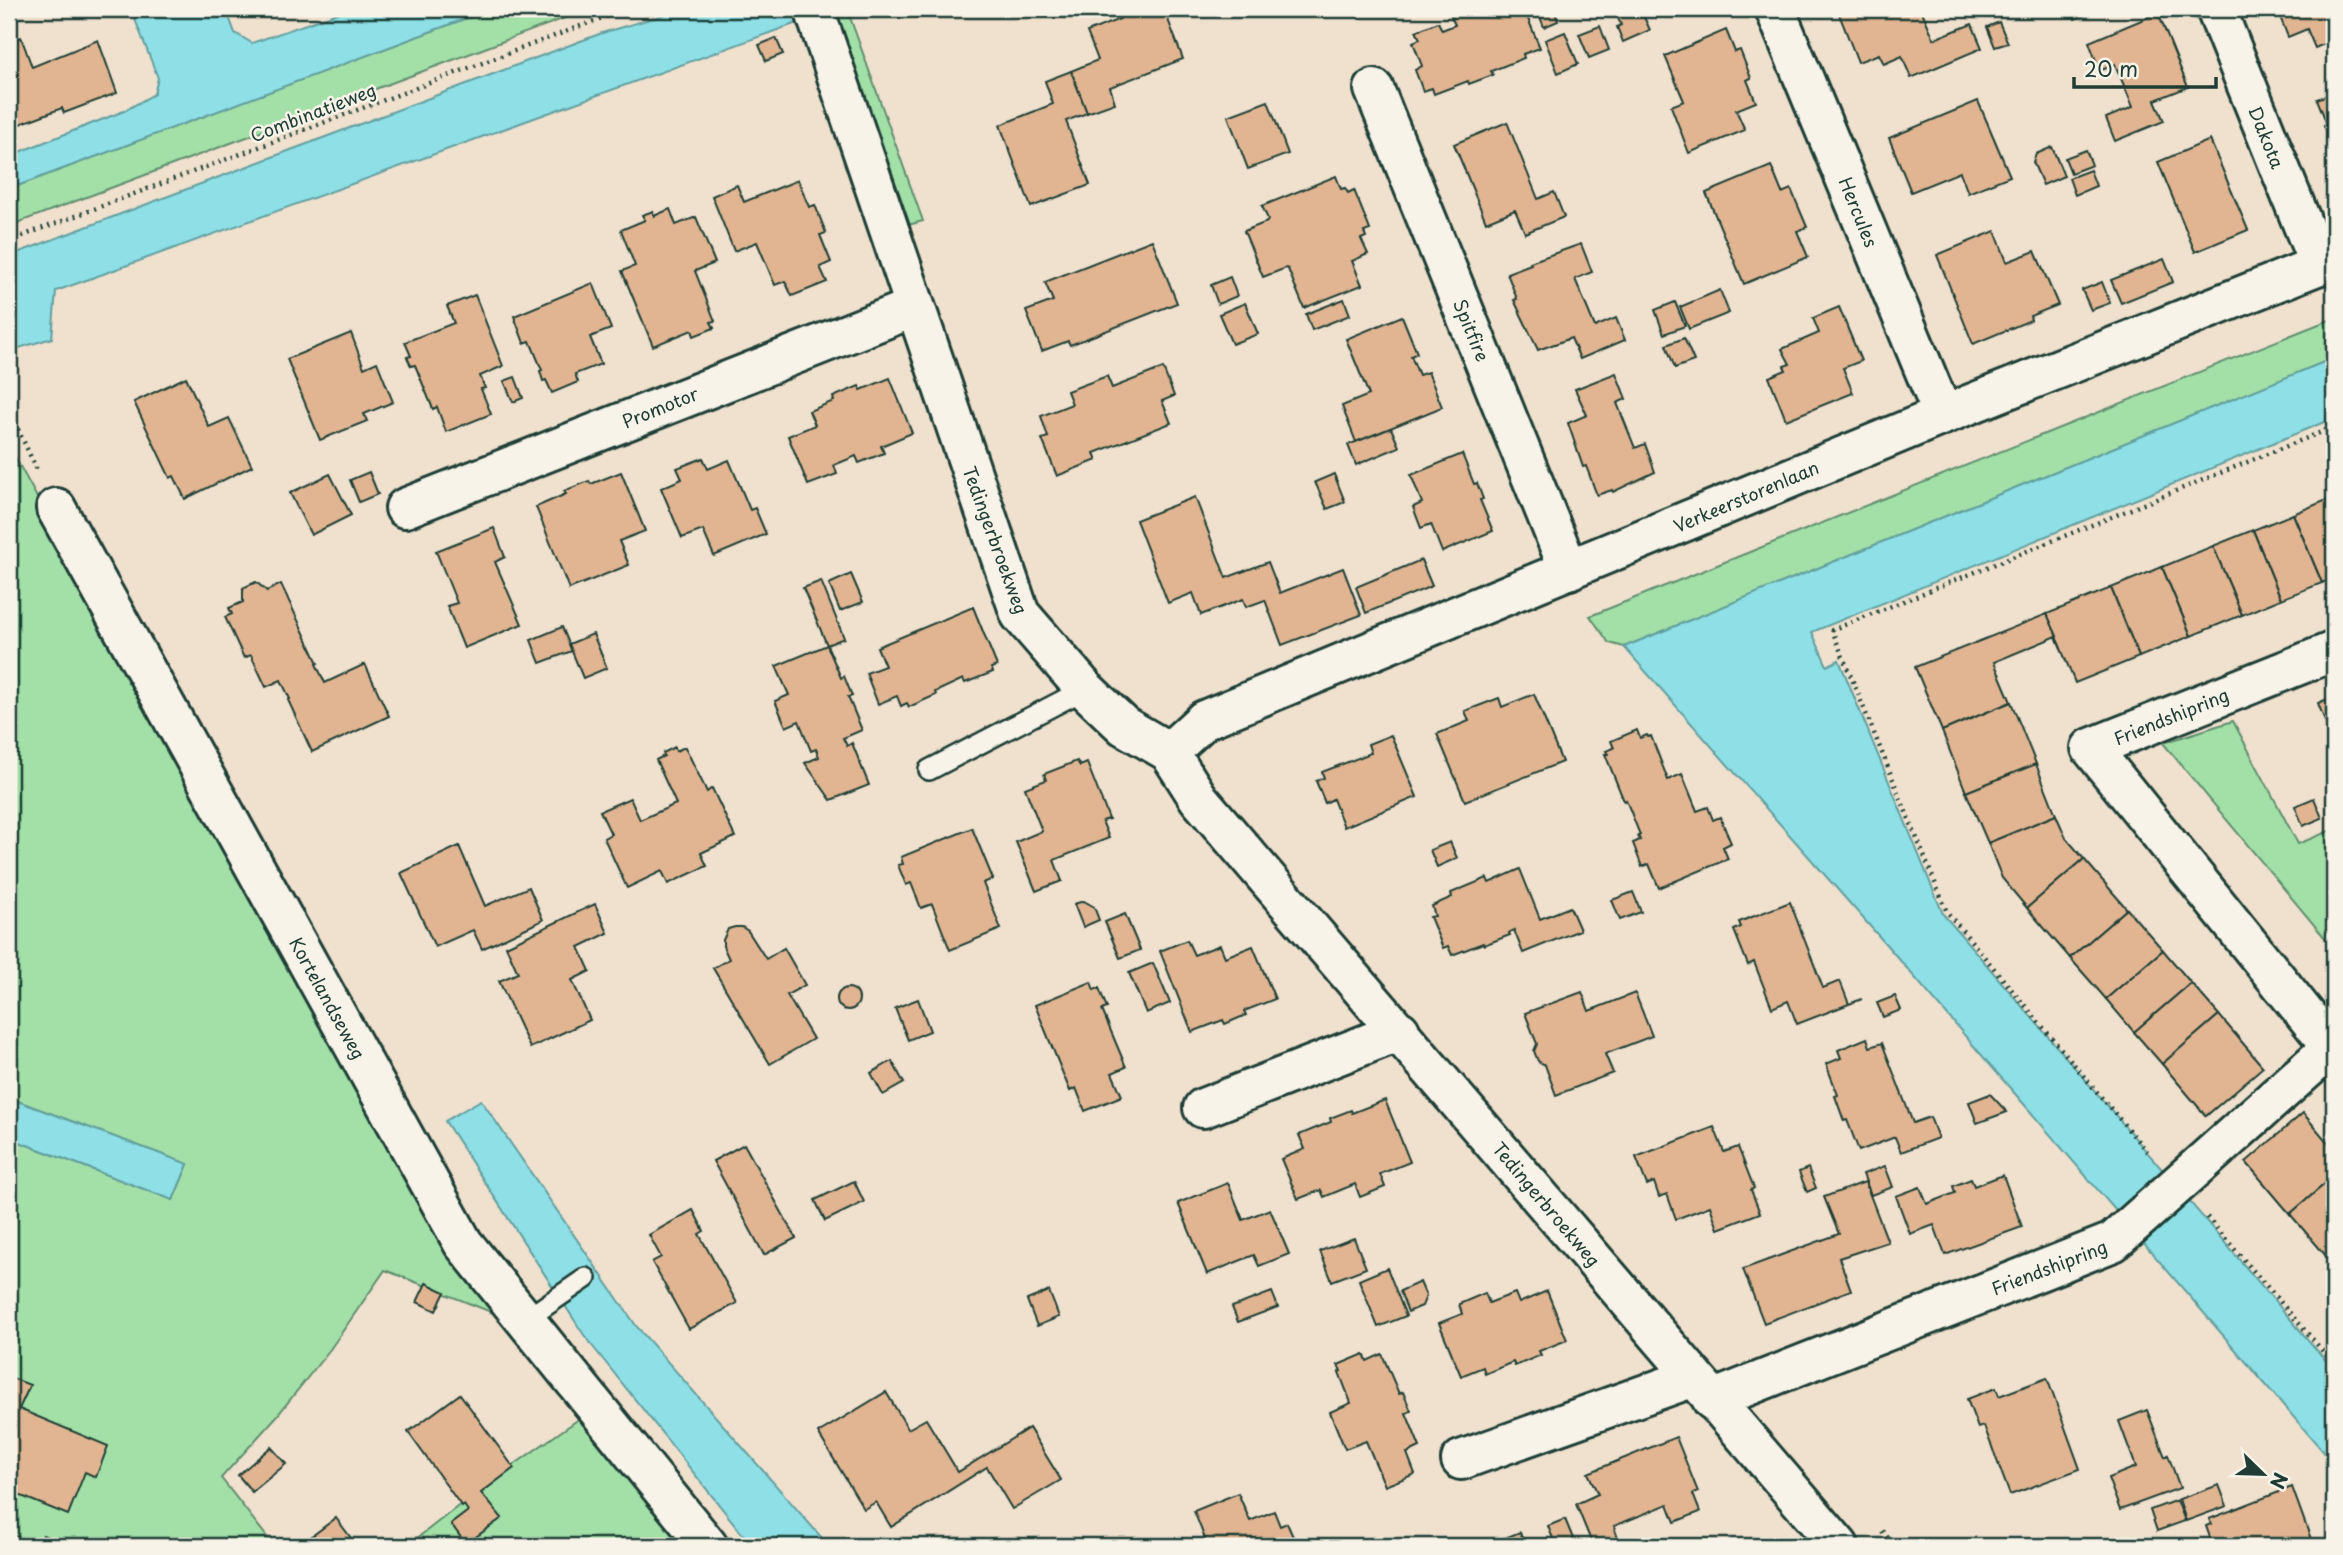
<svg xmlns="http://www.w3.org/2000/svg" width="2343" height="1555" font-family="'Playpen Sans',sans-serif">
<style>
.green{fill:#a2e0a8;stroke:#608e6e;stroke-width:2}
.water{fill:#8ee0e6;stroke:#629f9f;stroke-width:2}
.building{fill:#e1b591;stroke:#1f3d34;stroke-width:2}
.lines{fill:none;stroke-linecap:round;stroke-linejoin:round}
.service-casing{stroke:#1f3d34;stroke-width:24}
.minor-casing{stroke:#1f3d34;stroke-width:44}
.path{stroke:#1f3d34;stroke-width:4.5;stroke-dasharray:2 5;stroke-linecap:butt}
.service{stroke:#f7f3e8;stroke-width:19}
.minor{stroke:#f7f3e8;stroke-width:38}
.labels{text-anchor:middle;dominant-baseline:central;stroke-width:5;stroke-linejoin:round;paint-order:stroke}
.street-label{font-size:18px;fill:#1f3d34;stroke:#f7f3e8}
</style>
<rect width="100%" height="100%" fill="#f0e0ce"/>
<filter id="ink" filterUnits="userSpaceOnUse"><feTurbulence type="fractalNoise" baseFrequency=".0143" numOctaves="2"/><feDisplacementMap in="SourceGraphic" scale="14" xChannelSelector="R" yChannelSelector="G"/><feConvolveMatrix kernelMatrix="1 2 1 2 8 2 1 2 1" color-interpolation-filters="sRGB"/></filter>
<g filter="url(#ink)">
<g class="green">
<path d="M491 9H589L9 226V189Z"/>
<path d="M831 9H847L923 221 908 225Z"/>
<path d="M2334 318V358L1624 647 1609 643 1590 616Z"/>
<path d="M9 446 186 772 529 1327 385 1270 331 1348 277 1416 221 1478 274 1546H9V1138L173 1200 188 1164 9 1098Z"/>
<path d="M2233 721 2298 844 2334 829V949L2163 743Z"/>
<path d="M590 1411 695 1546H407L484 1486Z"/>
</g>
<g class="water">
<path d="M131 9H226L235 33 252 43 349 9H491L9 189V156L124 111 154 94 158 78Z"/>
<path d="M684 9H795L797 23 56 291 52 338 9 351V256L602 33Z"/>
<path d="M2334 358V418L1812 632 1827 666 1839 660 1943 914 2334 1370V1464L1898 958 1624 647Z"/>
<path d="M9 1098 188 1164 173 1200 9 1138Z"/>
<path d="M481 1100 637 1327 829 1546H752L586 1338 445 1121Z"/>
</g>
<g class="building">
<path d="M1109 9H1164L1183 59 1110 87 1115 103 1087 113 1071 71 1098 60 1087 32 1120 19 1119 15 1110 11Z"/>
<path d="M1448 9H1477L1479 14 1494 9H1524L1540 48 1523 54 1524 58 1491 71 1493 75 1469 84 1468 81 1434 94 1432 88 1423 91 1415 70 1422 66 1413 42 1420 39 1416 31 1438 22 1442 30 1455 25Z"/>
<path d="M1537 9H1554L1558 21 1544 27Z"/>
<path d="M1614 9H1659L1643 15 1650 30 1623 42 1617 27 1621 25Z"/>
<path d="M1837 9H1921L1934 39 1972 24 1982 48 1911 78 1902 56 1884 64 1879 54 1858 62Z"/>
<path d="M2071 9H2093L2094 11 2075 19Z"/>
<path d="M2277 9H2334V40L2315 48 2307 29 2288 37Z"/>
<path d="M2158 13 2188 87 2155 100 2164 121 2115 141 2106 118 2133 107 2115 64 2100 71 2089 42Z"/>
<path d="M1999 22 2008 43 1995 47 1987 27Z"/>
<path d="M1600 26 1609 50 1589 58 1579 34Z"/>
<path d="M1726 30 1735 52 1740 50 1751 78 1747 80 1756 102 1736 110 1745 130 1689 153 1671 106 1684 101 1665 56Z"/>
<path d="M1565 32 1578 64 1558 73 1545 40Z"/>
<path d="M21 37 32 67 98 40 117 93 64 113 62 108 9 128V42Z"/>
<path d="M776 38 783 54 766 61 759 45Z"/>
<path d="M1071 71 1087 113 1066 121 1090 185 1031 207 1000 125 1053 104 1045 81Z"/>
<path d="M2334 92V151L2324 125 2327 124 2317 99Z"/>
<path d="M1268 101 1288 154 1248 169 1228 116Z"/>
<path d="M1978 101 2010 176 1968 193 1960 172 1911 192 1889 138Z"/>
<path d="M1507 122 1538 199 1554 192 1564 217 1525 233 1515 210 1486 222 1454 144Z"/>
<path d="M2210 140 2248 230 2195 252 2158 162Z"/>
<path d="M2052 147 2064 176 2043 185 2033 162 2036 154Z"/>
<path d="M2086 150 2092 165 2071 173 2065 158Z"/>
<path d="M1771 166 1782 193 1791 189 1807 227 1797 231 1808 257 1744 284 1706 193Z"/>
<path d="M2090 170 2096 186 2075 195 2069 178Z"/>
<path d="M1336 176 1341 189 1345 188 1348 193 1354 190 1370 230 1364 232 1366 237 1361 239 1368 254 1352 261 1362 285 1304 308 1288 269 1286 268 1263 277 1244 231 1267 222 1268 219 1262 206Z"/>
<path d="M798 180 809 207 815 205 826 233 820 235 831 262 820 267 827 282 792 296 785 281 775 285 757 242 734 251 712 196 737 185 744 202Z"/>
<path d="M670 209 676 225 696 217 715 263 695 271 715 321 711 322 714 328 694 336 692 330 653 346 622 271 635 266 621 230 645 220 642 215 653 211 654 216Z"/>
<path d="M1995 231 2007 262 2035 251 2058 305 2030 316 2031 320 1973 344 1937 255Z"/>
<path d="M1152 240 1177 303 1070 345 1068 341 1042 351 1026 311 1053 301 1045 282Z"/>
<path d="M1581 244 1592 272 1575 279 1595 327 1616 318 1625 340 1580 359 1571 338 1538 350 1514 300 1517 299 1507 273 1531 264 1530 262Z"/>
<path d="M2164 259 2173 282 2121 303 2111 280Z"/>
<path d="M1230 277 1237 296 1218 304 1211 285Z"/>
<path d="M2102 282 2110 303 2091 310 2082 290Z"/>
<path d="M593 283 611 329 590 337 601 364 575 374 578 382 552 393 546 380 543 381 540 371 542 370 530 341 524 343 514 316Z"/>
<path d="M1720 290 1729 313 1689 329 1680 307Z"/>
<path d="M475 295 503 366 480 376 485 388 481 389 491 414 446 432 437 407 433 409 415 365 411 366 407 357 411 356 405 342 454 323 447 306Z"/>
<path d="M1344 299 1350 315 1312 330 1306 314Z"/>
<path d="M1675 302 1685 326 1664 334 1655 310Z"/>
<path d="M1245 303 1258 334 1232 344 1219 314Z"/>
<path d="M1839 307 1861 361 1843 368 1853 393 1786 420 1769 377 1786 370 1784 366 1790 364 1782 349 1819 333 1813 318Z"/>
<path d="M1402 316 1417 353 1411 356 1419 375 1428 372 1442 407 1356 442 1342 406 1369 395 1346 339Z"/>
<path d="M351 333 364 368 377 362 393 402 364 414 367 421 320 440 287 359Z"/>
<path d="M1684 338 1694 361 1675 368 1666 345Z"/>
<path d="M1163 368 1174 396 1162 401 1171 423 1094 453 1097 460 1057 476 1042 439 1048 437 1041 416 1072 404 1067 391 1107 376 1112 388Z"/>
<path d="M1616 373 1626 399 1617 403 1635 448 1645 444 1655 472 1613 492 1612 490 1597 495 1586 466 1583 467 1568 423 1587 415 1575 389Z"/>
<path d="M186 377 209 427 229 418 252 466 185 499 174 476 170 478 134 402Z"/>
<path d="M515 377 523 398 513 402 504 381Z"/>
<path d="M890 378 912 433 881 446 884 453 859 463 856 456 834 465 837 474 808 485 788 436 815 425 809 411 834 401 833 397 859 386 861 390Z"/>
<path d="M1391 428 1399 447 1356 465 1348 445Z"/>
<path d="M1462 454 1474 484 1477 483 1483 499 1480 500 1493 531 1442 552 1431 524 1421 528 1413 507 1422 503 1411 475Z"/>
<path d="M703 458 708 469 729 460 750 510 755 508 766 534 714 556 703 530 682 538 661 488 682 479 677 468Z"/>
<path d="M369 472 378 494 359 502 350 480Z"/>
<path d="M621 472 645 531 619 541 629 565 569 589 536 507 566 494 564 491 589 481 591 484Z"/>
<path d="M330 474 351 515 311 535 290 493Z"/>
<path d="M1334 474 1345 502 1327 509 1315 482Z"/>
<path d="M1195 497 1226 578 1268 562 1280 593 1343 568 1361 615 1282 645 1265 600 1246 607 1243 599 1201 615 1193 593 1168 603 1136 520Z"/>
<path d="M2334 497V578L2322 583 2293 514Z"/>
<path d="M2293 514 2322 583 2281 599 2253 530Z"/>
<path d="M494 528 505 557 495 562 522 624 464 648 447 606 457 603 436 551Z"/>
<path d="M2253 530 2281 599 2242 615 2213 546Z"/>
<path d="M2213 546 2242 615 2191 636 2162 567Z"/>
<path d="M1421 560 1432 586 1366 613 1356 587Z"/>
<path d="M2162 567 2191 636 2139 657 2111 588Z"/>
<path d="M851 574 863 602 840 611 829 584Z"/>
<path d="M821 581 844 638 827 645 803 588Z"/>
<path d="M256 582 267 591 281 584 318 663 316 664 325 683 365 664 389 716 312 752 288 700 290 699 281 680 266 687 251 655 244 658 225 617 232 614 229 608 243 602V588Z"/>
<path d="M2111 588 2139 657 2075 683 2047 614Z"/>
<path d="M973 607 997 666 991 668 993 672 965 683 963 679 935 692 936 695 909 707 907 703 901 706 897 696 878 704 866 673 885 666 877 647Z"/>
<path d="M2047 614 2057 636 1994 662 2011 702 1942 731 1915 667Z"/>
<path d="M562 627 572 651 540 663 531 640Z"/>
<path d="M593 634 607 668 583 678 569 644Z"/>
<path d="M827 645 841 678 844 676 852 696 848 697 862 730 843 738 847 746 852 743 869 785 831 800 805 763 819 757 816 749 811 751 799 721 786 727 775 701 789 695 776 666Z"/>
<path d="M1534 694 1562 762 1465 801 1437 734 1469 721 1465 711 1499 698 1502 707Z"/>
<path d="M2334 696V733L2330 734 2318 703Z"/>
<path d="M2011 702 2036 764 1966 792 1942 731Z"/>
<path d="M1637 730 1640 738 1647 735 1648 737 1651 736 1668 780 1682 774 1697 811 1708 807 1713 820 1720 817 1731 843 1723 847 1728 859 1659 888 1649 864 1642 867 1633 843 1640 840 1638 836 1640 835 1626 800 1624 801 1605 754H1608L1606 751 1614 748 1611 741Z"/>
<path d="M1391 735 1417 797 1344 827 1333 799 1325 803 1316 781 1324 778 1322 772 1371 753 1368 744Z"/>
<path d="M675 747 676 751 685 747 707 792 712 788 735 837 701 853 707 866 668 884 662 871 627 888 604 838 611 834 600 811 630 798 640 820 676 804 656 760 664 756 663 753Z"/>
<path d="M1077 761 1080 766 1087 763 1109 819 1102 821 1109 838 1054 860 1062 881 1036 891 1016 842 1042 831 1025 788 1046 780 1044 774Z"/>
<path d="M2036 764 2056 815 1988 843 1966 792Z"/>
<path d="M2314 798 2322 818 2303 826 2295 806Z"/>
<path d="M2056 815 2066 838 2084 859 2027 908 2002 878 1988 843Z"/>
<path d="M972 828 993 879 983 883 1001 929 950 950 932 904 921 908 911 883 906 885 898 865 903 864 901 857Z"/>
<path d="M1450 842 1457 858 1437 867 1430 850Z"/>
<path d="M459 846 485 906 529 887 543 920 482 949 473 930 435 947 401 873Z"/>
<path d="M2084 859 2127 909 2070 958 2027 908Z"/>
<path d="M1520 869 1540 919 1570 907 1580 930 1523 953 1514 930 1509 933 1510 935 1484 945 1483 943 1452 955 1448 946 1443 948 1430 917 1435 916 1432 906 1452 897 1451 893 1487 878 1489 883Z"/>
<path d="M1633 892 1641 912 1620 920 1612 900Z"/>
<path d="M1084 901 1094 907 1099 920 1083 927 1074 904Z"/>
<path d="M1790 902 1823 988 1840 981 1849 1004 1862 999 1797 1024 1788 1001 1772 1008 1754 962 1748 965 1734 930 1741 927 1739 922Z"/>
<path d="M595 904 608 933 579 947 590 971 572 980 590 1020 530 1048 499 981 518 973 506 946Z"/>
<path d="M2127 909 2163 950 2106 999 2070 958Z"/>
<path d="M1125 914 1140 950 1120 958 1105 922Z"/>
<path d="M735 927H742L748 931 766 959 784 948 805 985 787 995 813 1039 770 1064 713 968 729 959 723 946V940L728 929Z"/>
<path d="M1187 940 1194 955 1220 945 1225 957 1253 946 1275 999 1244 1011 1246 1015 1225 1024 1223 1020 1192 1032 1160 951Z"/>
<path d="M2163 950 2191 983 2134 1032 2106 999Z"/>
<path d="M1153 963 1170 1003 1146 1013 1129 973Z"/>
<path d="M1091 982 1094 990 1099 988 1107 1008 1102 1010 1126 1067 1112 1073 1122 1096 1085 1111 1076 1088 1070 1091 1035 1005Z"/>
<path d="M2191 983 2219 1015 2162 1064 2134 1032Z"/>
<circle cx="848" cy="999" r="11"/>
<path d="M1582 992 1589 1011 1635 993 1652 1036 1605 1054 1613 1073 1556 1095 1545 1065 1538 1061 1534 1051 1537 1044 1525 1013Z"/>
<path d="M1895 996 1901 1010 1883 1017 1877 1003Z"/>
<path d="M918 999 930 1031 908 1040 895 1008Z"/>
<path d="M2219 1015 2263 1067 2206 1116 2162 1064Z"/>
<path d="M1867 1038 1870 1047 1882 1043 1913 1123 1930 1117 1938 1138 1901 1152 1895 1137 1859 1151 1847 1120 1844 1121 1835 1096 1838 1095 1826 1064 1841 1058 1838 1050Z"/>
<path d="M892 1061 904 1083 883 1095 871 1073Z"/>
<path d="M1990 1094 2007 1112 1977 1123 1969 1102Z"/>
<path d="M1385 1100 1410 1162 1380 1174 1385 1187 1360 1197 1355 1184 1324 1197 1321 1190 1298 1199 1281 1159 1305 1149 1299 1135 1331 1122 1330 1118 1351 1110 1352 1113Z"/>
<path d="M2303 1113 2334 1150V1176L2290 1214 2246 1162Z"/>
<path d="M1714 1127 1724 1152 1738 1147 1754 1188 1751 1190 1760 1213 1718 1229 1710 1206 1676 1219 1667 1194 1659 1197 1654 1182 1647 1185 1636 1157Z"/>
<path d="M744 1144 796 1238 764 1255 713 1161Z"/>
<path d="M1885 1166 1893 1187 1871 1195 1863 1174Z"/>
<path d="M1808 1168 1816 1188 1807 1192 1799 1172Z"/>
<path d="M2003 1175 2022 1227 1945 1255 1934 1225 1910 1234 1896 1196 1920 1187 1927 1204 1955 1193 1953 1186 1971 1179 1974 1186Z"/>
<path d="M2334 1176V1263L2333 1264 2290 1214Z"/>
<path d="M854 1181 864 1202 825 1221 815 1200Z"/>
<path d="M1865 1182 1888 1242 1839 1258 1851 1290 1764 1323 1743 1269 1839 1234 1824 1197Z"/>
<path d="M1228 1183 1243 1220 1270 1209 1289 1254 1259 1266 1254 1255 1207 1274 1178 1203Z"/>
<path d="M693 1210 704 1231 699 1234 737 1303 689 1329 652 1262 661 1257 649 1235Z"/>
<path d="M1354 1238 1366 1268 1332 1281 1320 1251Z"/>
<path d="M1387 1268 1406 1316 1378 1327 1359 1280Z"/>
<path d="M1420 1282 1426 1296 1422 1306 1408 1312 1400 1291Z"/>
<path d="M426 1283 445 1292 436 1311 417 1302Z"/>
<path d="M1049 1291 1059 1317 1037 1326 1027 1300Z"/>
<path d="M1547 1291 1567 1340 1539 1351 1541 1355 1515 1366 1513 1362 1485 1374 1483 1367 1461 1376 1439 1323 1462 1314 1459 1304 1485 1293 1489 1303 1515 1293 1519 1303Z"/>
<path d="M1272 1292 1278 1307 1238 1322 1232 1307Z"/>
<path d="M1364 1354 1367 1361 1382 1354 1399 1394 1403 1392 1411 1411 1406 1413 1420 1447 1407 1453 1415 1474 1385 1486 1366 1441 1345 1449 1330 1412 1351 1403 1339 1372 1341 1371 1338 1365Z"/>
<path d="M9 1377 30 1385 19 1409 108 1446 96 1477 85 1472 68 1515 9 1491Z"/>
<path d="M2047 1378 2080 1469 2010 1495 1984 1426 1978 1428 1967 1399 1996 1388 1999 1396Z"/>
<path d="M886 1392 908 1429 926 1419 958 1472 1029 1428 1061 1480 1012 1509 987 1467 891 1527 876 1502 864 1509 818 1433Z"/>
<path d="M460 1394 514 1468 481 1493 502 1518 466 1544 451 1524 468 1511 464 1505 462 1507 408 1432Z"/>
<path d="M2147 1410 2165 1457 2168 1455 2180 1488 2120 1510 2108 1478 2136 1467 2119 1421Z"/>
<path d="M1676 1437 1698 1492 1693 1494 1700 1512 1675 1522 1668 1504 1614 1526 1618 1539 1601 1546H1593L1576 1504 1598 1494 1588 1473Z"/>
<path d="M271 1447 286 1464 252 1492 238 1475Z"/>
<path d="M2219 1485 2227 1506 2186 1521 2179 1499Z"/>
<path d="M2292 1487 2312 1542 2302 1546H2213L2206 1526 2211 1524 2209 1519Z"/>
<path d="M1238 1493 1250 1521 1274 1511 1280 1526 1287 1523 1297 1546H1188L1205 1539 1194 1511Z"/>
<path d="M2177 1500 2185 1521 2157 1531 2150 1510Z"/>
<path d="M336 1518 357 1546H301L300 1545Z"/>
<path d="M1565 1519 1576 1546H1556L1548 1526Z"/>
<path d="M1520 1532 1525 1546H1485Z"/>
<path d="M13 1535 39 1546 43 1535 68 1546H9Z"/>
</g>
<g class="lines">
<g class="service-casing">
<g id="service">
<path d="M929 770 1085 689"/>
<path d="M525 1320 586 1278"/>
</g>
</g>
<g class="minor-casing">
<g id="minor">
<path d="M814 9 1020 614 1085 689 1124 726 1169 752 1199 799 1839 1546"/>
<path d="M1775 9 1943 415"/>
<path d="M2216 9 2319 265"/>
<path d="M1374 89 1569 570"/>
<path d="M56 508 463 1243 708 1546"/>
<path d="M405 508 915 307"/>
<path d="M2334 651 2091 748 2334 1050"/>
<path d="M1169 752 1204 720 1943 415 2334 259"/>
<path d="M1203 1108 1400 1031"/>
<path d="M1712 1400 2113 1242 2332 1047"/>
<path d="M1461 1460 1694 1377"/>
</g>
</g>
<g class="path">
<path d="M9 241 626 9"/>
<path d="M9 410 37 470"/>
<path d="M2147 1152 1947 912 1832 630 2334 427"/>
<path d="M2207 1217 2334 1364"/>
<path d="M1882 1531 1895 1546"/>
</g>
<use href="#service" class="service"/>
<use href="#minor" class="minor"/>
</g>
</g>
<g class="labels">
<g class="street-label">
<text transform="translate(313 112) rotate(-21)">Combinatieweg</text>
<text transform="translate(2267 137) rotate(68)">Dakota</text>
<text transform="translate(1859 212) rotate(68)">Hercules</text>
<text transform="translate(1472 330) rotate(68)">Spitfire</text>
<text transform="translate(660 407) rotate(-22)">Promotor</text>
<text transform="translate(1746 496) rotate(-23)">Verkeerstorenlaan</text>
<text transform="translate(996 540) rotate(70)">Tedingerbroekweg</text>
<text transform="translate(2171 716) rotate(-22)">Friendshipring</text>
<text transform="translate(328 998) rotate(61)">Kortelandseweg</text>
<text transform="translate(1547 1204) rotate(50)">Tedingerbroekweg</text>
<text transform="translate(2049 1267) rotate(-21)">Friendshipring</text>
</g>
</g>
<rect width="2343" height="1555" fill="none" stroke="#f7f3e8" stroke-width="35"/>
<rect x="18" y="18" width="2308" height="1520" fill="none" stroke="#1f3d34" stroke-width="2.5" filter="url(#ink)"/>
<g transform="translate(2263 1474) rotate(113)" stroke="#f7f3e8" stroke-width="5" paint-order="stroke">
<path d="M0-5L12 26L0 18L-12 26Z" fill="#1f3d34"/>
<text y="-10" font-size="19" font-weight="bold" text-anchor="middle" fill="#1f3d34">N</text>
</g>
<path d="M2074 77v10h142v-10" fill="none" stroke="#1f3d34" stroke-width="3.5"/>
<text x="2084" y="77" font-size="21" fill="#1f3d34" stroke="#f7f3e8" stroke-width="5" paint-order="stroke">20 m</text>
</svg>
